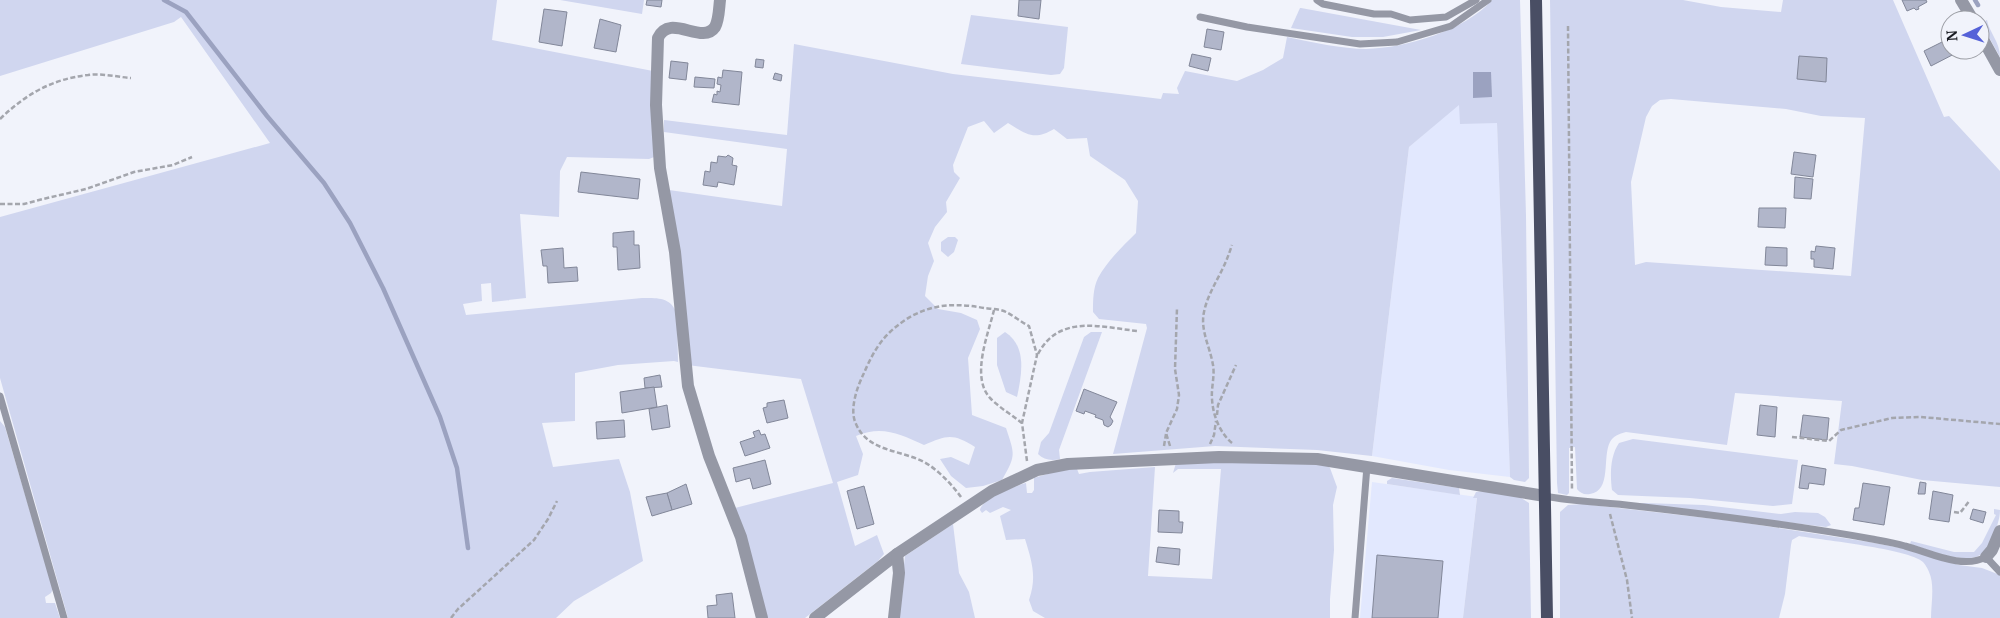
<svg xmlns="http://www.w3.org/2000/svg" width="2000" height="618" font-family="Merriweather,serif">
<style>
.built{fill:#e2e8fe}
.green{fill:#d0d6ef;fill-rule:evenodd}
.water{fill:#9ba2c0}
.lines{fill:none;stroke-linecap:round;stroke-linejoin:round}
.stream{stroke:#9ba2c0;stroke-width:4.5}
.building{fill:#b1b6ca;stroke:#828799}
.path{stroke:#a4a6ad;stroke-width:2.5;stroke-dasharray:5 2.5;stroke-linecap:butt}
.service{stroke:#9598a5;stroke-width:7}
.minor{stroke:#9598a5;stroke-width:12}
.primary{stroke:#494e64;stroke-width:12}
</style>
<rect width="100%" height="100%" fill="#f1f3fb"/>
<g class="built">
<path d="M1459 104 1497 123 1510 477 1449 470 1372 456 1409 147Z"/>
<path d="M1372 482 1477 497 1463 618H1360Z"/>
</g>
<g class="green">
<path d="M0 0H497L492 40 653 71 654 157 649 159 567 157 560 171 559 217 520 214 526 298 492 302 491 283 481 284 482 301 463 304 466 315 642 298C658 298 671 297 677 314L678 362 674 361 618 365 575 373V421L542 423 553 467 619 459 630 492 643 561 574 601 556 618H68L0 378V217L270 143 181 17 174 22 0 76Z"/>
<path d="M560 0H644L642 14Z"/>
<path d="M1492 0H1520L1526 216 1529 478 1525 482 1514 480 1510 477 1497 123 1460 124 1459 105 1409 147 1372 456 1317 450 1215 446 1113 454 1147 328 1146 324 1099 319 1093 312C1093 301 1093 288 1098 278 1107 261 1123 246 1136 233L1138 201 1125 180 1090 156 1087 138 1067 139 1054 129C1034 141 1026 134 1008 123L994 133 984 121 968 127 953 165 954 172 960 178 946 202 947 212 935 227 928 243 934 261 928 276 925 296 938 309 961 313 977 320 980 329 968 358 972 415 1006 428C1015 455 1016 455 1002 480L983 486 966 488 951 476 940 459 951 457 969 465 975 447C953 433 947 435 924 445 900 434 882 425 856 436L863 454 858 475 837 482 855 546 877 535 884 554 878 561 805 618H765L735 508 833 483 801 379 687 365 669 190 782 206 787 149 664 132V120L787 135 794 44 953 74 1161 99 1163 93 1179 94 1177 88 1185 71 1237 81 1263 70 1283 58 1287 37C1311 42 1343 49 1366 49 1406 48 1466 30 1492 0Z"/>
<path d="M1550 0H1683L1721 7 1781 12 1783 0H1893L1944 117 1949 116 2000 171V487L1922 480 1852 466 1834 464 1842 401 1735 393 1727 445 1626 432C1619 434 1613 436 1610 442 1602 457 1612 491 1590 494 1584 495 1580 493 1577 489L1575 447 1569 448V493L1567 495 1558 493 1557 483ZM1671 99 1786 109 1821 116 1865 118 1851 276 1646 262 1635 265 1631 182 1646 117 1652 106 1660 100Z"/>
<path d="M1300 8H1301L1421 30 1383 37H1352L1291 28Z"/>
<path d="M971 15 1068 27 1064 68 1060 74 1051 75 961 64Z"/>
<path d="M1987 20C1989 32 2000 42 2000 57L1981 23Z"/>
<path d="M948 237H955L958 240 954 252 948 257 941 251V242Z"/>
<path d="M1005 332C1027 346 1022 374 1017 397L1006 392 997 365V338Z"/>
<path d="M1091 332H1102L1059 450 1060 459C1051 461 1044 460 1038 454L1041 442 1049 433 1084 337Z"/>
<path d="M0 421 5 427 53 589 51 593 45 597 46 603H55L60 618H0Z"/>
<path d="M1633 439 1798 460 1792 504 1773 506 1690 498 1618 495 1612 490C1610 475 1610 456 1619 443Z"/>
<path d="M1222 462 1326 464 1330 468 1337 487 1333 505 1334 550 1330 599V618H1045L1033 611 1029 600C1037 577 1032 562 1025 539L1006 540 1000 516 1011 510 1003 507 990 513 986 510 982 513 980 510C982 499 1015 486 1026 483L1027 493H1032L1034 490V478L1057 471 1077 469 1079 474 1090 472 1155 467 1148 576 1212 579 1221 469H1178L1173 473 1176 463Z"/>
<path d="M1392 478 1459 488 1460 495 1387 484V481Z"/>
<path d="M1484 491 1518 496 1529 503 1531 618H1463L1477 498H1473L1476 492Z"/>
<path d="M1644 503 1704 505 1781 514 1795 512 1818 513 1825 517 1831 525 1826 527 1635 504Z"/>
<path d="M1583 504 1733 521 1869 542 1901 548 1959 565 1982 568 2000 575V618H1931C1931 604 1935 585 1929 572 1928 569 1925 564 1923 562 1909 549 1822 540 1799 536L1792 540 1791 545 1785 594 1779 618H1560V512L1568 505Z"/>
<path d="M1994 509 2000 510C2000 520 1996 528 1993 537 1990 545 1985 554 1976 557 1956 562 1929 550 1910 544L1911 541 1954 552H1974L1982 543 1996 515 1994 514Z"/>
<path d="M953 524 959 573 969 592 975 618H898L905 556Z"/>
</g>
<path class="water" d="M1473 72H1491L1492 97 1473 98Z"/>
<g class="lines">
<g class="stream">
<path d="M164 0 186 12 267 116 324 183 350 223 383 288 440 417 457 468 468 548"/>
<path d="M1975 0 1978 5"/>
</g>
</g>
<g class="building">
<path d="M647 0H662L661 7 646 5Z"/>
<path d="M1019 0H1041L1039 19 1018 16Z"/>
<path d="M1902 0H1926L1927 2 1918 7 1919 9 1916 10 1914 8 1907 11Z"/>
<path d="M544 9 567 12 562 46 539 42Z"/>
<path d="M600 19 621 25 616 52 594 48Z"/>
<path d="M1207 29 1224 32 1221 50 1204 47Z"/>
<path d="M1950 38V50L1960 51 1931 66 1924 51Z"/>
<path d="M1192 54 1211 58 1208 71 1189 66Z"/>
<path d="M1799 56 1827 58 1826 82 1797 79Z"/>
<path d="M756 59 764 60 763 68 755 67Z"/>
<path d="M671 61 688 63 686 80 669 78Z"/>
<path d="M723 70 742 72 739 105 712 102 714 94 717 95V91L720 92 721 85 717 84 718 77 722 78Z"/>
<path d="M775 73 782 75 781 81 773 79Z"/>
<path d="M695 77 715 79 714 88 694 87Z"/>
<path d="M1794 152 1816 155 1813 177 1791 174Z"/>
<path d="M728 155 733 158 732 165 737 166 734 185 718 182 717 187 703 185 705 171 710 172 711 162 717 163 718 156 726 157Z"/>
<path d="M581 172 640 179 638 199 578 192Z"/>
<path d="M1795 177 1813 179 1811 199 1794 198Z"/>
<path d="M1759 208H1786L1785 228 1758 227Z"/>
<path d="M634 231V245H639L640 268 618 270 617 247H613V233Z"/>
<path d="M1816 246 1835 248 1833 269 1814 267V259H1811V251L1815 252Z"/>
<path d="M1766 247 1787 248V266L1765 265Z"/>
<path d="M563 248 564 268 577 267 578 281 548 283 547 266H543L541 250Z"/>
<path d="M660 375 662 387 645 388 644 378Z"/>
<path d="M654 387 657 407 622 413 620 392Z"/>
<path d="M1084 389 1117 402 1110 417 1113 421 1111 425 1108 427 1104 425 1103 420 1095 417 1096 415 1085 411 1084 414 1076 411Z"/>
<path d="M784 400 788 418 767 423 763 408 767 407V403Z"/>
<path d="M667 405 670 427 652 430 649 409Z"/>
<path d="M1760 405 1777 407 1775 437 1757 435Z"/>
<path d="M1803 415 1829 418 1827 440 1800 437Z"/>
<path d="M624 420 625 437 597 439 596 422Z"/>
<path d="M759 430 761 435 765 434 770 448 745 456 740 442 755 437 753 432Z"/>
<path d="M765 460 771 484 753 489 750 478 736 482 733 468Z"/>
<path d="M1802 465 1826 469 1824 485 1809 483 1808 489 1799 488Z"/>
<path d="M1920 482 1926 483 1925 494H1918Z"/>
<path d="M1863 483 1890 487 1884 525 1853 520 1855 508H1859Z"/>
<path d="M686 484 692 504 672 510 667 493Z"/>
<path d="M864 486 874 524 857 529 847 491Z"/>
<path d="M1933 491 1953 495 1949 522 1929 519Z"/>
<path d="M667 493 672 510 652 516 646 497Z"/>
<path d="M1973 509 1986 512 1983 523 1970 519Z"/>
<path d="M1159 510 1179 511V522H1183L1182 533 1158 532Z"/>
<path d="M1158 547 1180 549 1179 565 1156 562Z"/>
<path d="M1377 555 1443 561 1438 618H1372Z"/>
<path d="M732 593 735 618H708L707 606 717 605 716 595Z"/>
</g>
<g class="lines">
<g class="path">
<path d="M1568 26 1572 490"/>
<path d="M0 119C26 94 52 79 88 75 102 73 117 77 131 78"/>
<path d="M0 204H24L43 199 86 189 134 172 173 165 192 157"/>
<path d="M994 310C988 335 970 378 991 399 1000 408 1012 415 1022 423"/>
<path d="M1038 354C1059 314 1101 327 1137 331"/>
<path d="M1217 415 1218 405 1236 365"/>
<path d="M1792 437 1829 441 1841 430 1892 418 1921 417 2000 424"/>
<path d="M1232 443C1220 433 1213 416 1212 399 1211 388 1215 376 1213 365 1210 347 1200 330 1204 312 1207 297 1215 284 1222 270 1226 262 1229 254 1232 245"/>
<path d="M1210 444 1214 435 1216 421"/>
<path d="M1164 446 1166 434"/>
<path d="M1170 446 1166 433 1177 409 1179 395 1175 369 1177 308"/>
<path d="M961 497C953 486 941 473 929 465 905 449 869 454 856 424 849 410 857 387 864 373 870 359 878 343 890 332 918 306 947 301 984 308 991 309 1000 309 1006 312 1014 316 1021 322 1029 326L1037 355 1022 423 1027 461"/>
<path d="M1954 512 1960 513 1970 500"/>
<path d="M1610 514 1627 580 1632 618"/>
<path d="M451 618 458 609 534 540 548 519 557 501"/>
</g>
<g class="service">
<path d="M1317 0 1323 4 1374 14H1391L1410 20 1446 17 1476 0"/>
<path d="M1200 17 1247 27 1360 44 1397 42 1451 26 1488 0"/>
<path d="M0 396 64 618"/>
<path d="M1545 496C1575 502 1605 502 1635 506 1714 515 1794 525 1872 539 1883 541 1895 543 1905 546 1929 552 1962 570 1986 557L2000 572"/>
<path d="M1355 618 1367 466"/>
</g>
<g class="minor">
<path d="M720 0C719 8 719 20 715 27 702 46 670 12 658 38L656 105 660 168 675 252 688 386 709 456 741 537 762 618"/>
<path d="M1961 0 1973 20"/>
<path d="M1980 34 2000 70"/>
<path d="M1986 557 1992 550 2000 531"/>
<path d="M815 618 897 554 992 491 1037 470 1068 464 1219 457 1317 459 1545 496"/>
<path d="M894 618 899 573 897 554"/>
</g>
<path class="primary" d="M1536 0 1547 618"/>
</g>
<g transform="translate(1965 35) rotate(266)"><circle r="24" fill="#f1f3fb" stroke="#9b9da4"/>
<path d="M0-4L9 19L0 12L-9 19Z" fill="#5561d8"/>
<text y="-8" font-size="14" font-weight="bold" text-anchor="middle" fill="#191b22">N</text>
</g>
</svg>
